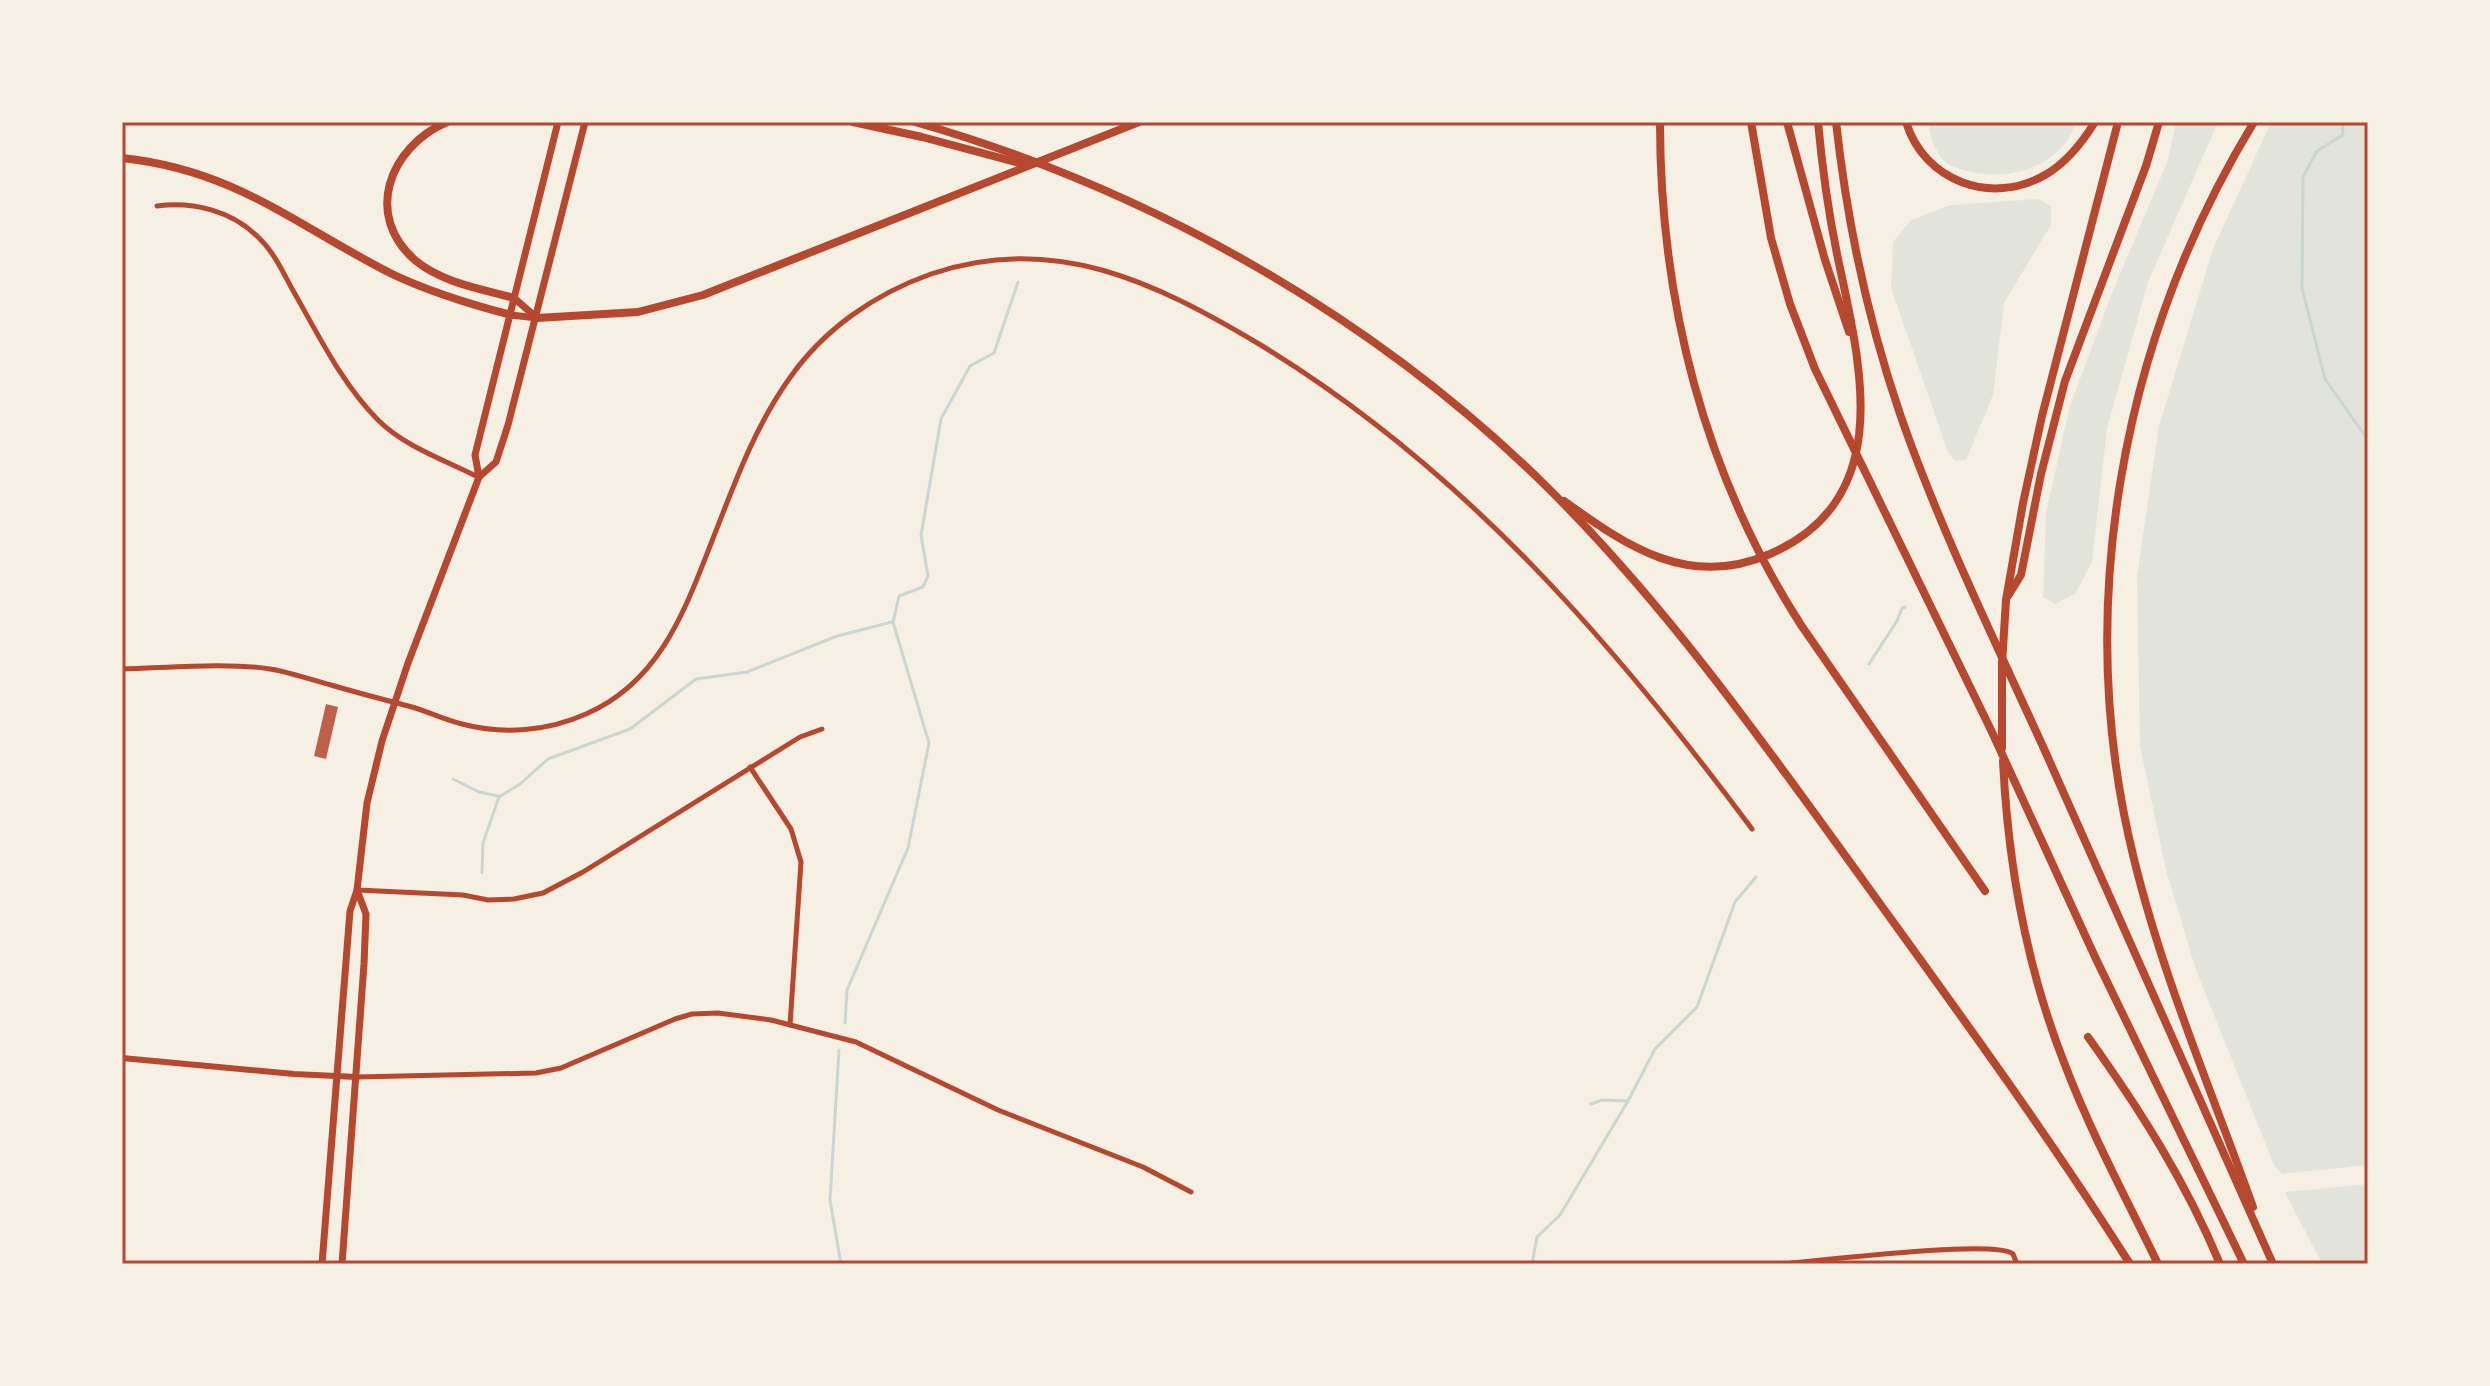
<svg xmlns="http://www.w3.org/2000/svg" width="2490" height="1386" font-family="Bitter,serif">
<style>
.green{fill:#e2e4dc}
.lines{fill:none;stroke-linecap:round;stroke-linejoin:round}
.stream{stroke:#c9d6d2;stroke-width:3}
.building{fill:#bf614a}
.minor{stroke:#b5482f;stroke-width:5}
.tertiary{stroke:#b5482f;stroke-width:6}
.secondary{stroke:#b5482f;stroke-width:7}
.motorway{stroke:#b5482f;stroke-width:8}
.neatline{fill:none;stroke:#b5482f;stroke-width:3}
</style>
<rect width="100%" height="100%" fill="#f6efe4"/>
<g class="green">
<path d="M1929 122H2076C2062 169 2003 184 1961 169 1956 167 1949 166 1945 162 1934 150 1930 137 1929 122Z"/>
<path d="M2176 122H2218L2148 282 2107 428 2092 562 2075 594 2055 604 2043 597 2046 513 2070 406 2112 293 2168 160Z"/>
<path d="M2271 122H2368V1165L2282 1174 2274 1165 2196 970 2166 870 2140 746 2137 577 2159 426 2213 249Z"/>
<path d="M2038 199 2051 206V225L2004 303 1993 395 1966 460 1955 461 1948 452 1891 288 1893 242 1911 220 1951 205Z"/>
<path d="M2368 1184V1264H2322L2285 1192Z"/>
</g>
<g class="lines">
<g class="stream">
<path d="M2342 122 2343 135 2317 151 2303 177 2302 288 2325 379 2368 440"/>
<path d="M1869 664 1897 621 1902 608 1905 607"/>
<path d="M453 779 479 792 498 796"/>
<path d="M482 873 483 843 499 797 520 784 548 759 630 729 696 679 747 672 837 636 892 622"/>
<path d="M845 1023 847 990 908 848 929 743 893 622 899 596 923 587 928 576 921 535 941 419 970 366 994 353 1018 282"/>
<path d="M839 1050 830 1200 841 1264"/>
<path d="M1591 1104 1602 1100 1628 1101"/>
<path d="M1532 1264 1537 1237 1560 1215 1628 1101 1655 1049 1697 1007 1735 902 1756 877"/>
</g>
</g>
<path class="building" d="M326 704 338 707 326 759 314 756Z"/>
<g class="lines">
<g class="minor">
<path d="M157 206C193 201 232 211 258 237 273 251 282 270 291 287 317 332 341 383 378 420 405 447 445 460 478 477"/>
<path d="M122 669C166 668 227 662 270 669 290 672 311 680 331 685 358 693 385 700 412 707 429 712 445 720 462 724 503 735 548 731 586 714 660 682 685 610 712 541 734 485 754 428 789 379 823 330 874 294 931 274 1053 232 1155 282 1259 344 1462 467 1612 641 1752 829"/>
<path d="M750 767 791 829 801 862 790 1025"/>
<path d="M357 890 463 895 488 900 514 899 543 893 583 872 800 737 822 729"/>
<path d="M357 1077 536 1073 561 1068 675 1019 692 1014 718 1013 771 1020 856 1042 998 1110 1143 1167 1191 1192"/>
<path d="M1782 1264C1817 1261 1995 1239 2013 1254L2017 1264"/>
</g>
<path class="tertiary" d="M122 1058 294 1074 357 1077"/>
<g class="secondary">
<path d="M514 298 537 318"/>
<path d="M511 315 537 318"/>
<path d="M479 477 475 455 558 122"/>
<path d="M322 1264 350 911 357 890 367 803 382 741 408 663 479 477 496 462 508 425 585 122"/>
<path d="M342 1264 364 964 366 914 357 890"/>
</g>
<g class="motorway">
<path d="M447 122C389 147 363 216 416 261 443 283 482 289 514 298"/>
<path d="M853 122 922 137 1027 165"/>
<path d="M915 122C1149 189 1374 316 1548 488 1668 607 1766 746 1865 883 1956 1009 2047 1133 2130 1264"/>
<path d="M1660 122C1660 301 1704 474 1801 625L1985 891"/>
<path d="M1751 122 1771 238 1790 304 1815 369 1991 730 2096 959 2244 1264"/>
<path d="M1787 122 1825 260 1849 332"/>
<path d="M1836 122C1847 222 1868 321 1901 417 1941 531 1995 641 2045 751 2121 922 2197 1093 2273 1264"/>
<path d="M1906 122C1924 181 1991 206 2045 175 2066 163 2082 143 2095 122"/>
<path d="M122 158C235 170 294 224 390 273 429 292 469 304 511 315"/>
<path d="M537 318 638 312 703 295 1139 122"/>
<path d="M1564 501C1628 547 1689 589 1770 554 1899 498 1859 360 1837 254 1828 210 1822 166 1818 122"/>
<path d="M2008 596 2021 575 2041 474 2065 381 2146 166 2159 122"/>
<path d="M2002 748V664L2006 600 2023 503 2042 416 2118 122"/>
<path d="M2003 761C2008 865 2027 969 2065 1065 2091 1133 2126 1198 2158 1264"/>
<path d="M2088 1037C2139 1108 2186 1182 2220 1264"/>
<path d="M2253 1207C2212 1092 2163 978 2134 859 2072 610 2121 340 2254 122"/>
</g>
</g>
<rect width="2490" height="1386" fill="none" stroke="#f6efe4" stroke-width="248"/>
<rect x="124" y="124" width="2242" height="1138" class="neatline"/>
</svg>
